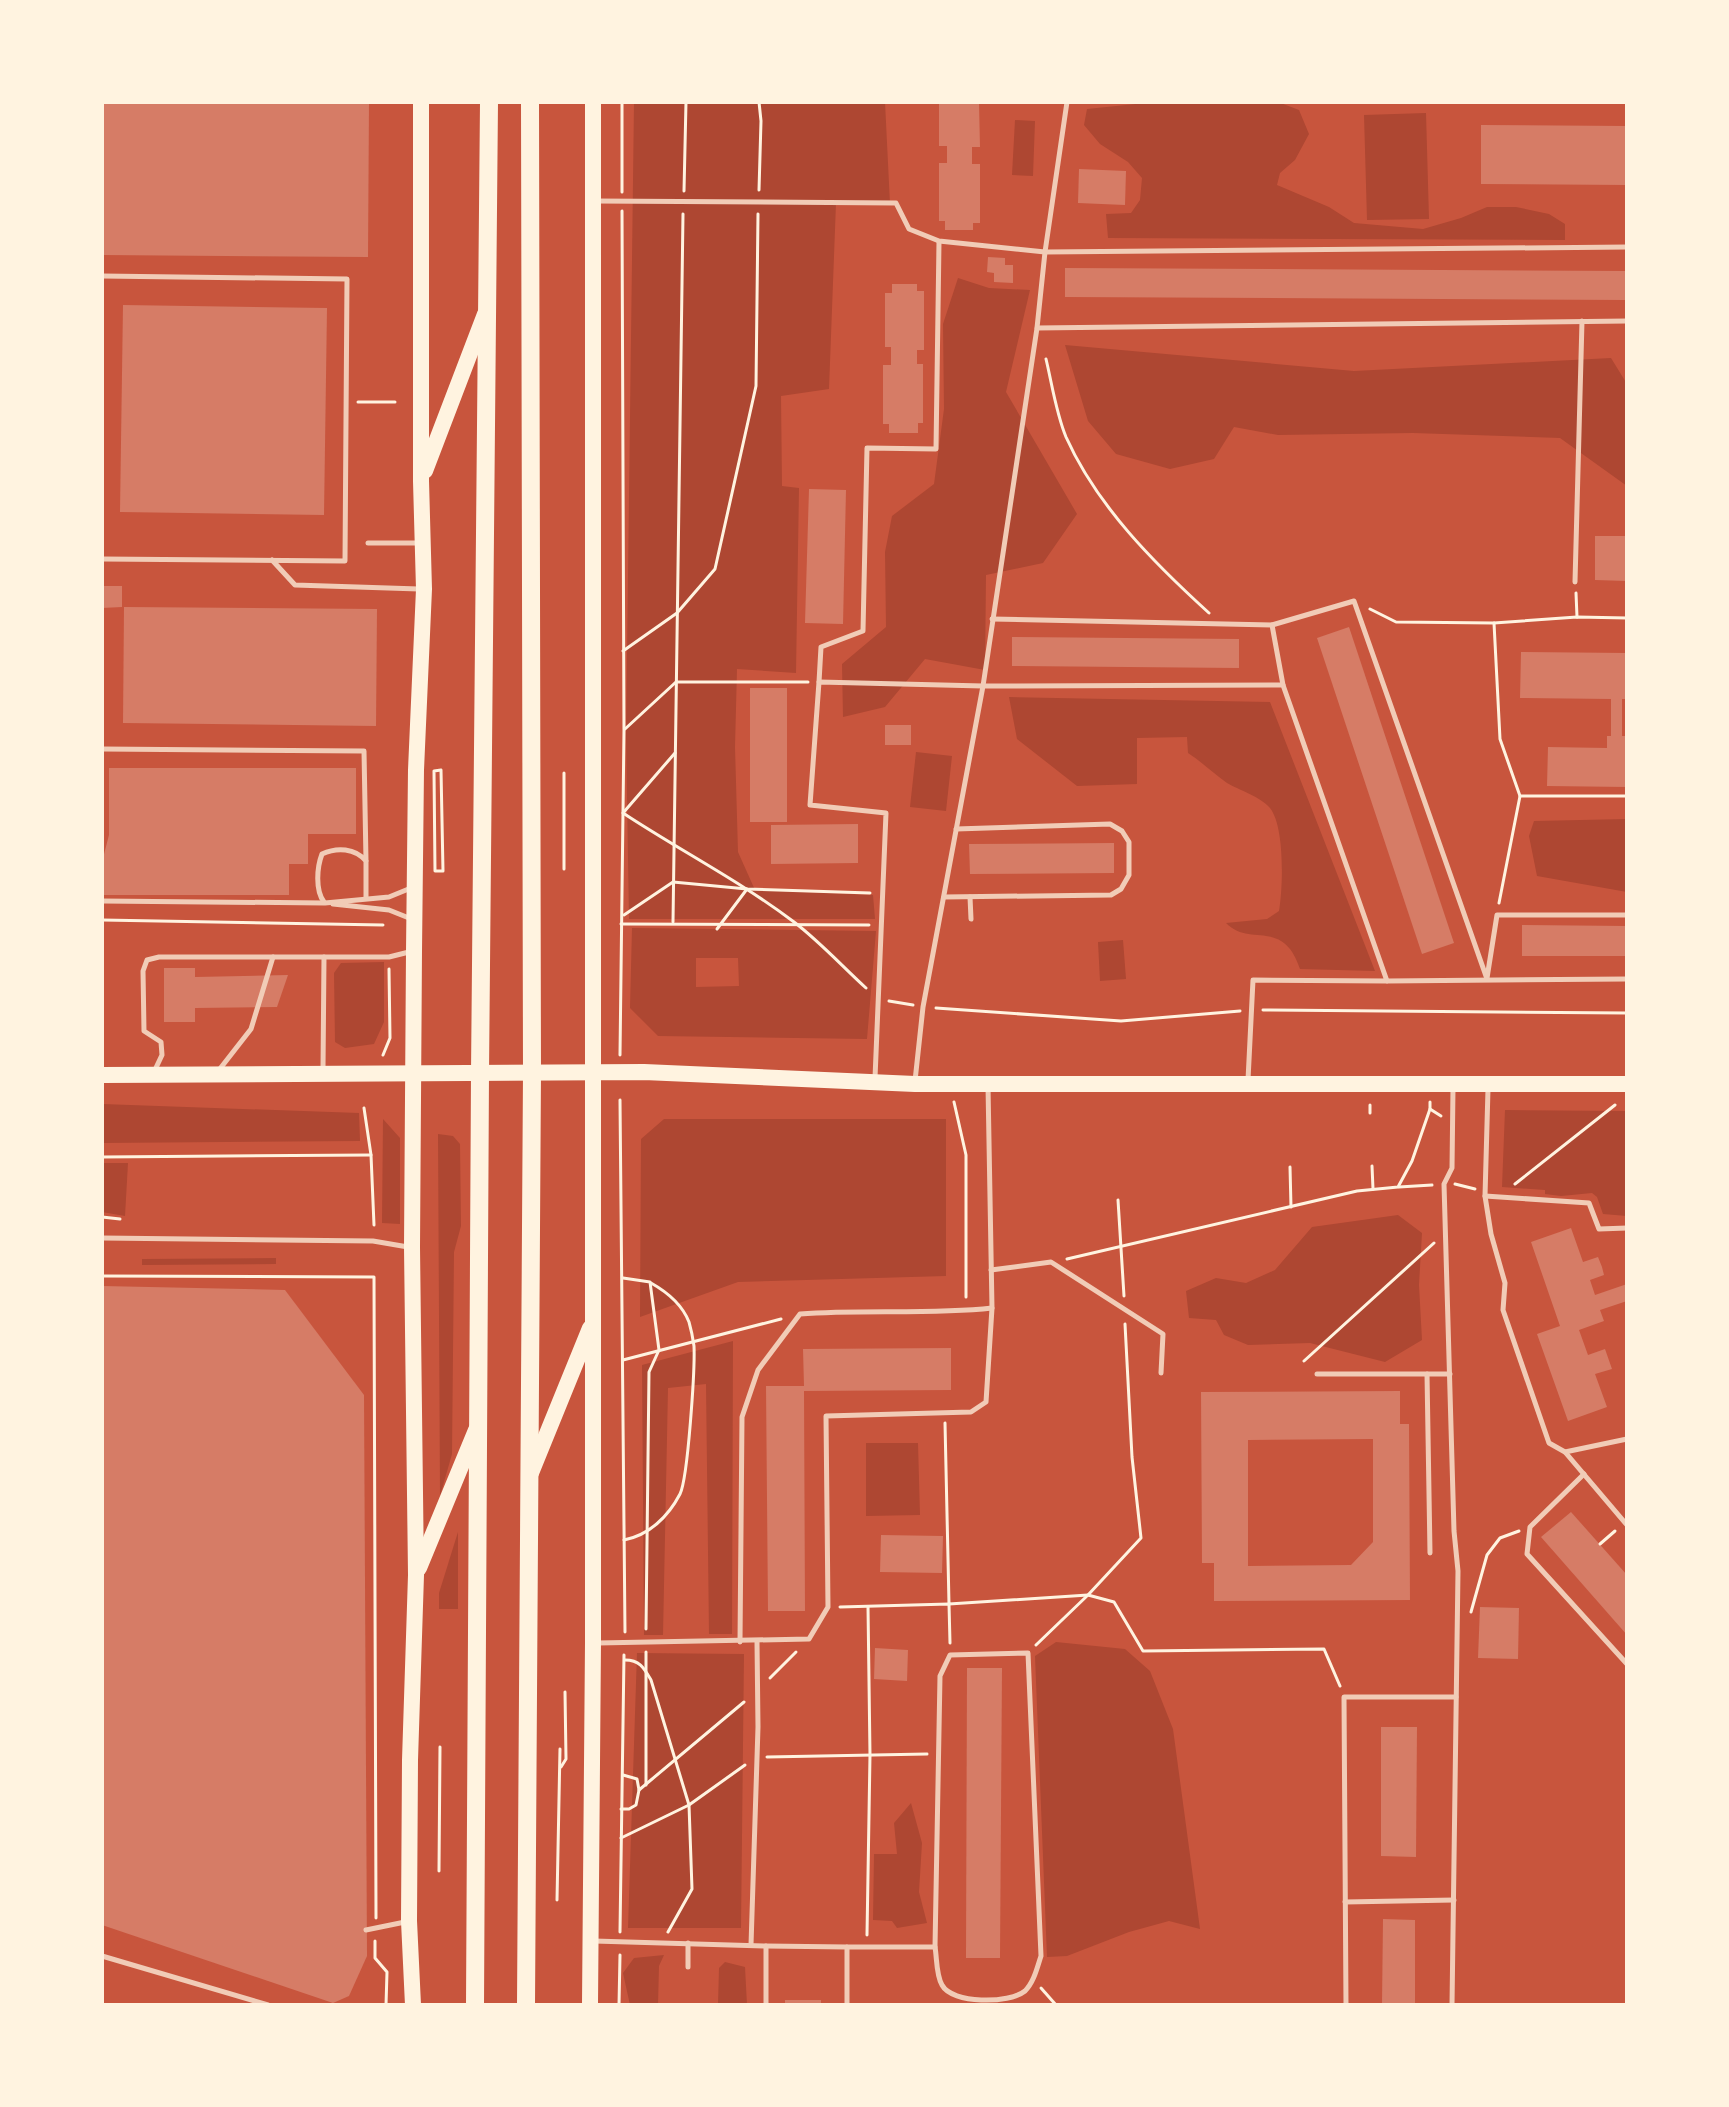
<svg xmlns="http://www.w3.org/2000/svg" width="1729" height="2107" font-family="'Open Sans',sans-serif">
<style>
.green{fill:#ae4732;fill-rule:evenodd}
.building{fill:#d67c66;fill-rule:evenodd}
.lines{fill:none;stroke-linecap:round;stroke-linejoin:round}
.path{stroke:#fff3e0;stroke-width:3}
.service{stroke:#f1ccb7;stroke-width:5}
.secondary{stroke:#fff3e0;stroke-width:16}
.primary{stroke:#fff3e0;stroke-width:18}
</style>
<rect width="100%" height="100%" fill="#c8553d"/>
<g class="green">
<path d="M634 102H885L890 204 836 203 829 389 781 396 782 486 799 488 796 673 737 669 735 747 738 852 755 890 873 895 875 919H629L626 735Z"/>
<path d="M1155 102H1278L1299 110 1309 134 1295 160 1280 173 1277 185 1329 207 1354 223 1423 229 1461 218 1487 207H1516L1549 214 1565 224V240L1108 238 1106 214 1131 213 1140 200 1142 178 1128 162 1100 144 1084 125 1087 109Z"/>
<path d="M1426 113 1429 219 1367 220 1364 115Z"/>
<path d="M1015 120 1035 121 1033 176 1012 175Z"/>
<path d="M958 278 989 288 1030 290 1006 392 1077 514 1043 563 986 575 985 670 925 659 885 707 843 717 842 664 886 627 885 552 892 516 934 484 944 409 943 324Z"/>
<path d="M1065 345 1354 371 1611 358 1627 384V486L1560 438 1413 433 1278 435 1234 427 1214 459 1170 469 1116 454 1088 421Z"/>
<path d="M1009 697 1270 702 1375 971 1300 969C1283 917 1250 948 1226 923L1267 919 1279 911C1283 888 1285 827 1270 808 1261 797 1239 790 1227 783 1214 774 1202 762 1188 753L1187 737 1137 738V784L1077 786 1017 739Z"/>
<path d="M916 752 952 756 946 811 910 807Z"/>
<path d="M1627 819V892L1537 876 1529 836 1534 821Z"/>
<path d="M632 928 876 931 867 1039 658 1036 630 1008ZM738 958 739 986 696 987V958Z"/>
<path d="M1123 940 1126 979 1100 981 1098 942Z"/>
<path d="M384 962V1022L374 1044 345 1048 335 1042 334 973 341 963Z"/>
<path d="M102 1104 359 1113 360 1141 102 1143Z"/>
<path d="M1505 1110 1627 1111V1216L1603 1214 1597 1197 1592 1193 1561 1196 1545 1194V1190L1502 1187Z"/>
<path d="M383 1119 400 1138V1224L382 1223Z"/>
<path d="M664 1119H946V1276L738 1282 640 1317 641 1139Z"/>
<path d="M438 1134 453 1136 460 1144 461 1226 454 1252 452 1454 440 1496Z"/>
<path d="M102 1163H128L125 1216 102 1212Z"/>
<path d="M1398 1215 1422 1233 1419 1285 1422 1340 1385 1362 1310 1343 1248 1345 1224 1335 1216 1320 1189 1318 1186 1291 1216 1278 1246 1283 1275 1270 1312 1227Z"/>
<path d="M276 1258V1264L142 1265V1259Z"/>
<path d="M733 1341 732 1634H709L706 1384 668 1388 663 1635H644L642 1365Z"/>
<path d="M866 1443H918L920 1515 866 1516Z"/>
<path d="M458 1532V1609H439V1593Z"/>
<path d="M1056 1642 1125 1649 1150 1671 1173 1729 1200 1929 1169 1921 1129 1932 1067 1956 1047 1957 1035 1656Z"/>
<path d="M637 1653 744 1654 741 1928H628Z"/>
<path d="M911 1803 922 1843 919 1892 927 1923 897 1928 892 1921 873 1920 874 1854H897L894 1823Z"/>
<path d="M664 1955 659 1966 658 2005H630L623 1973 634 1958Z"/>
<path d="M725 1962 745 1967 747 2005H718L719 1968Z"/>
</g>
<g class="building">
<path d="M102 102H369L368 257 102 255Z"/>
<path d="M939 102H979L980 147H972V164H980V223H973V230H945V221H939V163H947V146H939Z"/>
<path d="M1481 125 1627 126V185L1481 184Z"/>
<path d="M1079 169 1126 171 1125 205 1078 203Z"/>
<path d="M988 257 1005 258V265H1013V283L994 282V273L987 272Z"/>
<path d="M1065 268 1627 271V300L1065 297Z"/>
<path d="M892 284H917V291H924V350H917V364H923V423H918V433H889V424H883V365H891V347H885V293H892Z"/>
<path d="M123 305 327 308 324 515 120 512Z"/>
<path d="M809 489 846 490 843 624 805 623Z"/>
<path d="M1595 536H1627V581L1595 580Z"/>
<path d="M102 586H122V607L102 608Z"/>
<path d="M124 607 377 609 376 726 123 723Z"/>
<path d="M1349 627 1454 943 1422 954 1317 638Z"/>
<path d="M1012 637 1239 639V668L1012 666Z"/>
<path d="M1521 652 1627 653V699H1622V736H1625L1627 749V787L1547 786 1548 747 1607 748V736H1611V699L1520 698Z"/>
<rect x="750" y="688" width="37" height="134"/>
<rect x="885" y="725" width="26" height="20"/>
<path d="M109 768H356V834H308V864H289V895H102V862L109 835Z"/>
<path d="M858 824V863L771 864V825Z"/>
<path d="M1114 843V873L970 874 969 844Z"/>
<path d="M1522 925 1627 926V956H1522Z"/>
<path d="M164 968H195V977L288 975 277 1007 195 1008V1022H164Z"/>
<path d="M1571 1228 1583 1262 1598 1257 1602 1267 1604 1275 1590 1280 1595 1295 1627 1284V1301L1600 1310 1604 1321 1579 1330 1588 1355 1605 1349 1612 1369 1595 1374 1607 1407 1568 1421 1537 1334 1560 1326 1531 1242Z"/>
<path d="M102 1286 285 1290 364 1395 367 1956 349 1996 333 2003 102 1925Z"/>
<path d="M951 1348V1390L804 1391 805 1611H768L766 1386H804L803 1349Z"/>
<path d="M1400 1391V1424H1409L1410 1600 1214 1601V1563H1202L1201 1392ZM1373 1439V1542L1351 1565 1248 1566V1440Z"/>
<path d="M1571 1512 1627 1575V1635L1541 1537Z"/>
<path d="M881 1535 943 1536 942 1573 880 1572Z"/>
<path d="M1480 1607 1519 1608 1518 1659 1478 1658Z"/>
<path d="M875 1648 908 1650 907 1681 874 1679Z"/>
<path d="M967 1668H1002L1000 1958H966Z"/>
<path d="M1381 1727H1417L1416 1857 1381 1856Z"/>
<path d="M1383 1919 1415 1920V2005H1382Z"/>
<rect x="785" y="2000" width="36" height="5"/>
</g>
<g class="lines">
<g class="path">
<path d="M622 102V192"/>
<path d="M759 190 761 121 759 102"/>
<path d="M684 191 686 102"/>
<path d="M1046 359C1052 384 1056 413 1066 437 1097 506 1154 563 1209 613"/>
<path d="M358 402H395"/>
<path d="M1576 593 1577 617"/>
<path d="M1370 609 1396 622 1494 623 1500 739 1520 796 1499 903"/>
<path d="M1494 623 1577 617 1627 618"/>
<path d="M623 651 677 613 715 569 756 386 758 214"/>
<path d="M625 729 676 682H808"/>
<path d="M675 753 623 813C679 850 740 881 794 922 819 941 842 966 866 988"/>
<path d="M441 770 443 871H435L434 771Z"/>
<path d="M1520 796H1627"/>
<path d="M564 869V773"/>
<path d="M624 915 673 882 747 889 870 893"/>
<path d="M102 920 383 925"/>
<path d="M673 922 683 214"/>
<path d="M621 924 869 925"/>
<path d="M717 929 747 889"/>
<path d="M889 1001 913 1005"/>
<path d="M936 1008 1121 1021 1240 1011"/>
<path d="M1263 1010 1627 1013"/>
<path d="M383 1055 390 1038 389 969"/>
<path d="M620 1055 624 730 622 211"/>
<path d="M620 1100 625 1632"/>
<path d="M954 1102 966 1155V1297"/>
<path d="M1430 1102V1109L1441 1116"/>
<path d="M1370 1105V1113"/>
<path d="M364 1108 371 1155 374 1225"/>
<path d="M102 1157 371 1155"/>
<path d="M1372 1166 1373 1189"/>
<path d="M1290 1167 1291 1207"/>
<path d="M1455 1184 1475 1189"/>
<path d="M1515 1184 1615 1105"/>
<path d="M1399 1187 1432 1185"/>
<path d="M1118 1200 1124 1296"/>
<path d="M102 1217 120 1219"/>
<path d="M1067 1259 1357 1191 1398 1187 1412 1161 1430 1109"/>
<path d="M102 1276 374 1277 376 1918"/>
<path d="M623 1278 650 1282 659 1350 649 1372 646 1629"/>
<path d="M623 1360 781 1319"/>
<path d="M1304 1361 1434 1243"/>
<path d="M945 1423 949 1604 1088 1595 1114 1602 1143 1651 1324 1649 1340 1686"/>
<path d="M624 1540C649 1535 668 1517 680 1494 688 1478 695 1369 694 1346 693 1339 691 1329 689 1322 682 1304 667 1292 651 1283"/>
<path d="M1600 1544 1615 1531"/>
<path d="M840 1607 949 1604 950 1643"/>
<path d="M1471 1612 1487 1555 1500 1538 1519 1531"/>
<path d="M1036 1645 1088 1595 1141 1538 1132 1457 1125 1324"/>
<path d="M646 1652V1785"/>
<path d="M625 1660C640 1660 644 1668 651 1680L689 1805 692 1889 668 1932"/>
<path d="M770 1678 796 1652"/>
<path d="M767 1757 927 1754"/>
<path d="M561 1767 566 1759 565 1692"/>
<path d="M623 1775 637 1779 639 1790"/>
<path d="M621 1809H629L636 1805 639 1790 744 1702"/>
<path d="M621 1838 689 1805 745 1765"/>
<path d="M439 1871 440 1747"/>
<path d="M557 1900 560 1749"/>
<path d="M620 1932 624 1655"/>
<path d="M867 1935 870 1755 868 1607"/>
<path d="M375 1941V1958L387 1972 386 2005"/>
<path d="M1041 1988 1056 2005"/>
<path d="M619 2005 620 1955"/>
</g>
<g class="service">
<path d="M595 201 896 203 909 229 939 241 1045 252 1627 247"/>
<path d="M102 276 347 279 345 561 102 559"/>
<path d="M1037 328 1627 321"/>
<path d="M368 543H422"/>
<path d="M272 560 295 585 419 589"/>
<path d="M1575 582 1582 321"/>
<path d="M992 619 1272 625 1283 685"/>
<path d="M1272 625 1354 601 1487 979"/>
<path d="M819 682 821 647 863 631 867 448 936 449 939 242"/>
<path d="M102 749 364 751 366 861"/>
<path d="M944 897 1111 895 1121 889 1129 875V842L1122 831 1110 824 956 829"/>
<path d="M970 897 971 919"/>
<path d="M102 901 325 903 389 897 411 888"/>
<path d="M324 902C315 890 317 867 322 854 337 847 355 848 366 861V898"/>
<path d="M333 904 389 910 409 918"/>
<path d="M324 957H389L409 952"/>
<path d="M1487 978 1497 915H1627"/>
<path d="M1387 981 1627 979"/>
<path d="M219 1070 251 1029 273 957"/>
<path d="M154 1072 162 1055 161 1042 144 1031 143 971 147 960 159 957H324L323 1069"/>
<path d="M875 1078 886 813 810 805 819 682 983 686 1037 328 1045 252 1067 102"/>
<path d="M915 1081 923 1007 983 686 1283 685 1387 981 1253 980 1248 1080"/>
<path d="M1488 1089 1485 1196 1491 1234 1505 1283 1503 1310 1549 1443 1565 1452 1627 1525"/>
<path d="M1485 1196 1589 1203 1599 1229 1627 1228"/>
<path d="M102 1238 373 1241 408 1247"/>
<path d="M991 1270 1051 1262 1163 1334 1161 1373"/>
<path d="M1317 1374H1450"/>
<path d="M1427 1374 1430 1553"/>
<path d="M1565 1452 1627 1439"/>
<path d="M1584 1474 1530 1527 1527 1554 1627 1664"/>
<path d="M740 1642 742 1417 758 1370 800 1314C864 1309 928 1315 992 1308"/>
<path d="M598 1643 809 1639 828 1607 826 1416 971 1412 986 1402 992 1308 988 1086"/>
<path d="M1028 1653 1041 1956C1037 1968 1034 1982 1025 1991 1009 2004 952 2004 942 1985 936 1975 937 1958 935 1947L940 1676 950 1655Z"/>
<path d="M1345 1902 1454 1900"/>
<path d="M366 1930 405 1922"/>
<path d="M594 1941 766 1946V2005"/>
<path d="M751 1945 758 1727 757 1642"/>
<path d="M766 1946 847 1947V2005"/>
<path d="M847 1947H935"/>
<path d="M102 1956 268 2005"/>
<path d="M688 1967V1943"/>
<path d="M1346 2005 1344 1697H1456"/>
<path d="M1452 2005 1458 1571 1454 1531 1444 1184 1452 1168 1453 1088"/>
</g>
<g class="secondary">
<path d="M425 471 485 314"/>
<path d="M102 1075 644 1072 915 1084H1627"/>
<path d="M531 1473 590 1328"/>
<path d="M419 1568 476 1430"/>
<path d="M413 2005 409 1921 410 1760 416 1575 412 1247 414 951 416 770 424 589 421 481V102"/>
<path d="M590 2005 593 1643V102"/>
</g>
<g class="primary">
<path d="M475 2005 480 1073 489 102"/>
<path d="M526 2005 532 1073 530 102"/>
</g>
</g>
<rect width="1729" height="2107" fill="none" stroke="#fff3e0" stroke-width="208"/>
</svg>
